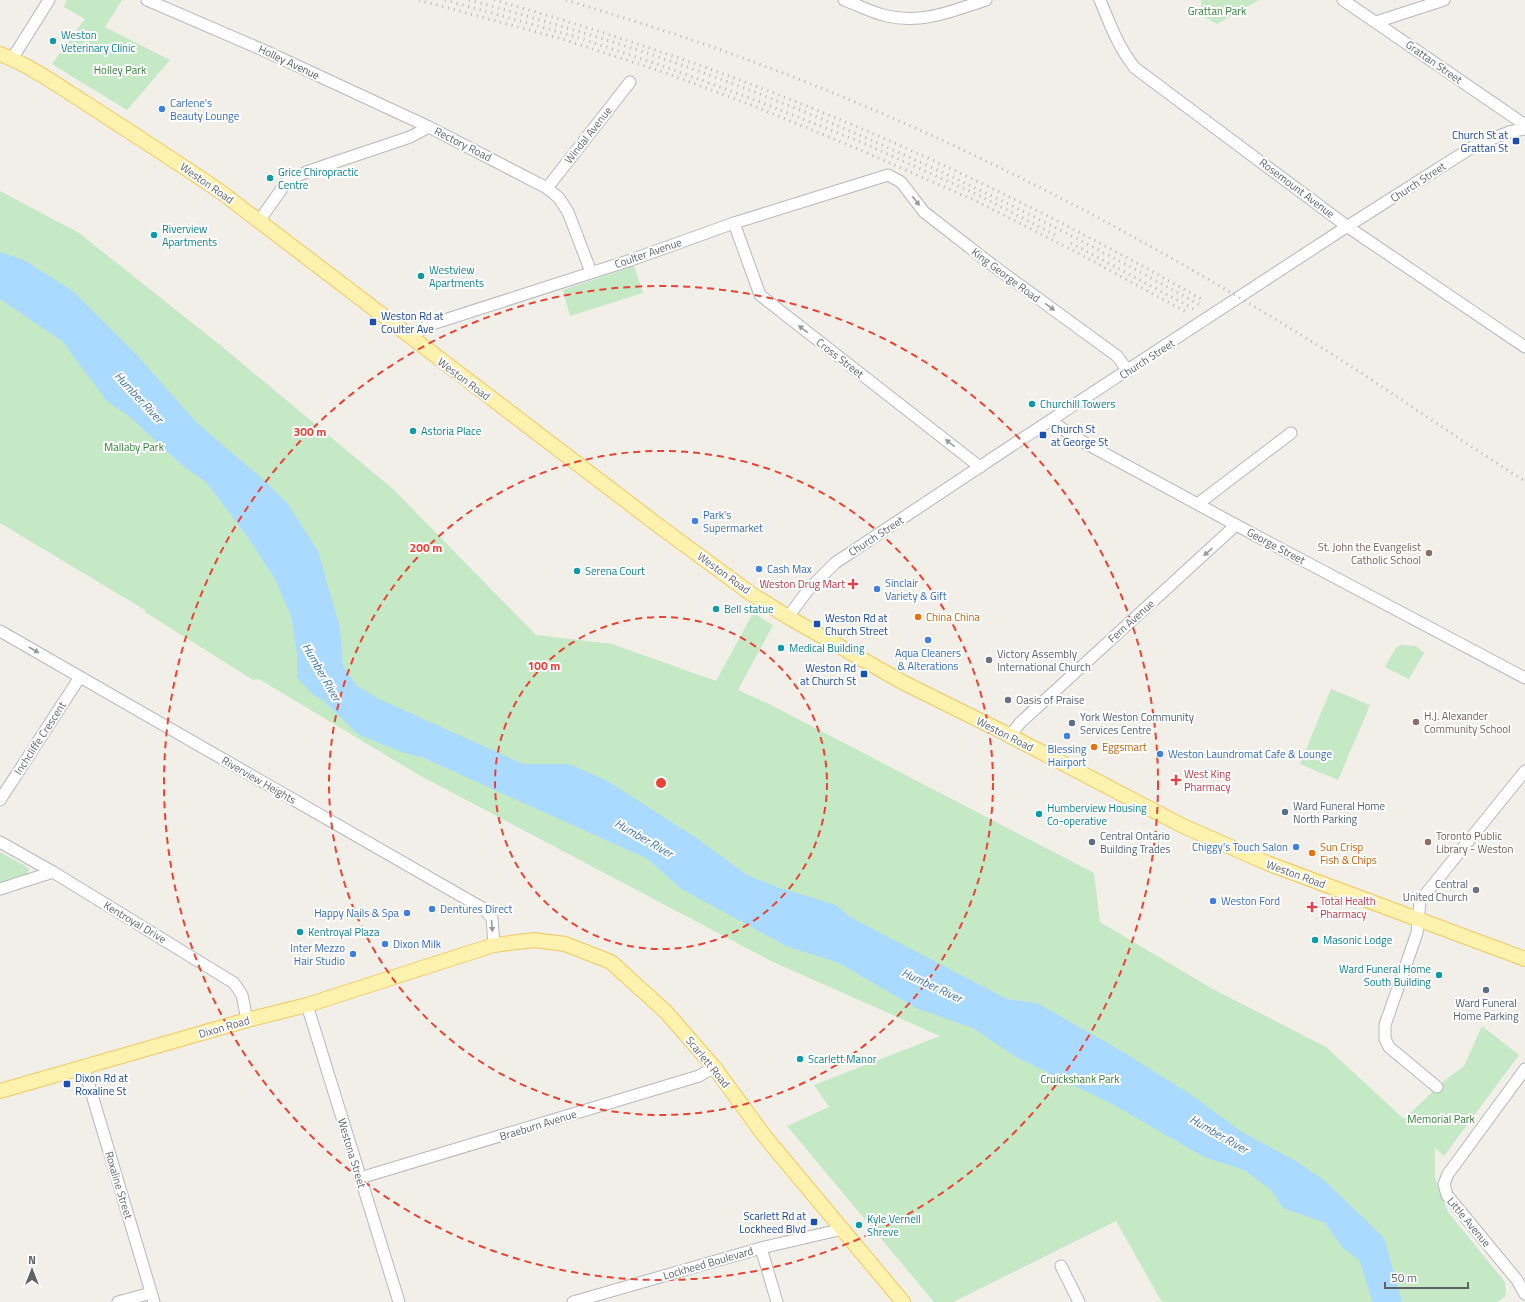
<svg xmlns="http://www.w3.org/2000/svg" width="1525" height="1302" font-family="'Titillium Web',sans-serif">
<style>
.green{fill:#c5e8c5}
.water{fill:#aadaff}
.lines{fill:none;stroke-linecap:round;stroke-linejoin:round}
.river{stroke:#aadaff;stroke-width:20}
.minor-casing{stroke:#b5b8bc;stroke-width:13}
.major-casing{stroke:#f2c960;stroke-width:16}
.minor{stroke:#fff;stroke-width:11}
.major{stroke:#fff2af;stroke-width:14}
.rail{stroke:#b6b7b8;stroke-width:3;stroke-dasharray:1 5;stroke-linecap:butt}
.oneway{fill:#979a9d}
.ring{fill:none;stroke:#ea4335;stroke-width:2;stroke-dasharray:7 5}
.culture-dot{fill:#0f9aa8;stroke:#fff;stroke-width:1.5}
.shop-dot{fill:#3f7fe0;stroke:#fff;stroke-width:1.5}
.transit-dot{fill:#1a4fb4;stroke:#fff;stroke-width:1.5}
.education-dot{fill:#8d6e63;stroke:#fff;stroke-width:1.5}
.health-dot{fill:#e0444e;stroke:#fff;stroke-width:1.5}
.food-dot{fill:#e8710a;stroke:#fff;stroke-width:1.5}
.worship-dot{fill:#6b7280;stroke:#fff;stroke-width:1.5}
.service-dot{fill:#5c6f8a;stroke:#fff;stroke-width:1.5}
.labels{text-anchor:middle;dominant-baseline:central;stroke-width:4;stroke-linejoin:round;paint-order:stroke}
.park-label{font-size:11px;fill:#348238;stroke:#fff}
.culture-label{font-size:11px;fill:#0d838f;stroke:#fff;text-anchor:start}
.street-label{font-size:11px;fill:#5f6368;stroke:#fff}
.shop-label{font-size:11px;fill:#366cbe;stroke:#fff;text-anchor:start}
.transit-label{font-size:11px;fill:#164399;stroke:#fff;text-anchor:start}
.education-label{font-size:11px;fill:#785e54;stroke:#fff;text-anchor:start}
.health-label{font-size:11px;fill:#be3a42;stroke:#fff;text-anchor:start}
.food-label{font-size:11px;fill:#c56008;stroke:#fff;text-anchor:start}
.worship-label{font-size:11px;fill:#5b616d;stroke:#fff;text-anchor:start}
.service-label{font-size:11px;fill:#4e5e75;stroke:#fff;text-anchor:start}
.water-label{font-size:12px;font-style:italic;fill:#4174aa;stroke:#fff}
.centre{fill:#ea4335;stroke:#fff;stroke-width:2}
.ring-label{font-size:12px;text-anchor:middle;font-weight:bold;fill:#ea4335;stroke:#fff;stroke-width:4;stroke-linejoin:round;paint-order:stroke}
</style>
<rect width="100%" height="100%" fill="#f1efe8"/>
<g class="green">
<path d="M67 0H122L105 27 170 60 127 110 52 64 85 19 64 7Z"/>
<path d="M1201 0H1259L1217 24 1203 16Z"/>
<path d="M0 191 79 233 220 345 393 489 536 635 612 644 716 681 753 613 773 625 738 690 767 703 1094 873 1100 922 1211 988 1326 1047 1404 1119 1443 1082 1464 1066 1482 1026 1519 1055 1444 1156 1435 1148V1178L1448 1212 1505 1282 1506 1290 1505 1297 1497 1302H1162L1116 1221 953 1302H934L787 1126 829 1107 814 1085 940 1036 771 961 419 775 259 679 253 680 145 612V610L0 523Z"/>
<path d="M634 266 643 293 570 316 563 290Z"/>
<path d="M1400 645 1416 646 1424 653 1409 679 1385 667 1395 649Z"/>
<path d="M1331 689 1370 705 1338 780 1300 764Z"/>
<path d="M0 852 27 867 29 869 27 875 0 884Z"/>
</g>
<path class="water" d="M0 252 24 260 73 291 137 355 196 422 264 480 288 504 318 551 340 628 343 666 356 685 377 698 523 764H569L606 780 695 837 747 875 777 887 836 905 850 917 1007 999 1037 1003 1125 1053 1193 1096 1242 1132 1296 1161 1324 1180 1384 1238 1402 1302H1377L1379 1280 1374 1271 1343 1248 1325 1223 1283 1208 1271 1190 1244 1170 1204 1157 1112 1104 1016 1057 973 1028 916 1008 839 963 786 946 680 888 648 859 415 754 388 734 315 696 297 678V653L291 616 274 577 247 536 206 482 183 466 130 417 107 401 62 341 0 299Z"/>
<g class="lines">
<g class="river">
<path d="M334 697 364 726 406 743 420 747"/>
<path d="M1363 1246 1369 1257 1383 1302"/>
</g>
<g class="minor-casing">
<g id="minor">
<path d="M147 0 263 50 429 127"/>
<path d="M844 0C858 5 873 13 887 16 924 24 951 11 986 0"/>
<path d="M1100 0C1110 24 1118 47 1135 68L1348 227 1525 347"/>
<path d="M1343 0 1525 125"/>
<path d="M1376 22 1444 0"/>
<path d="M12 59 49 0"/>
<path d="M547 188 630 82"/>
<path d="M259 221 288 180 309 171 410 137 429 127 547 188 559 198 568 212 591 272"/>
<path d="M734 223 760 295 980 467"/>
<path d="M410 337 429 325 631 260 734 223 888 175 901 182 924 212 995 267 1117 356 1128 371"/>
<path d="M1051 421 1076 438 1236 525 1525 678"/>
<path d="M1199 503 1291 433"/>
<path d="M788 617 808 590 835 563 1005 450 1337 233 1474 146 1509 132 1525 129"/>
<path d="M0 631 484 909 492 918 494 945"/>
<path d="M1010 736 1020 723 1236 525"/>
<path d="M0 800 80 677"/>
<path d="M0 842 53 872 234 983 242 995 247 1020"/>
<path d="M0 889 53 872"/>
<path d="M307 1005 399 1302"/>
<path d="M84 1068 154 1302"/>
<path d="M1525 1069 1448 1174 1444 1184 1447 1195 1517 1280 1525 1294"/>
<path d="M1437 1087 1389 1047 1385 1039V1025L1417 933 1420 901 1525 771"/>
<path d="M360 1178 699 1076 714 1067"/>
<path d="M761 1248 777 1302"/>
<path d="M1061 1266 1079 1302"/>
<path d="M118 1302 151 1293"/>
<path d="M573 1302 761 1248 843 1229"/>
</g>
</g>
<g class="major-casing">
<g id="major">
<path d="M0 54C31 66 59 86 87 104 132 133 177 162 221 192L659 526 750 593 788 617 904 683 999 730 1183 826 1267 863 1525 959"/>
<path d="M0 1091 247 1020 307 1005 494 945 534 940 565 944 611 962 666 1012 714 1067 766 1138 903 1302"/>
</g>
</g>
<use href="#minor" class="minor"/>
<use href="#major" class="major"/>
<g class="rail">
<path d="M419 0 562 39 663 72 754 106 858 149 976 201 1074 251 1188 313"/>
<path d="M445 0 570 35 663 66 755 100 863 143 978 195 1059 237"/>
<path d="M469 0C535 18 600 37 664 59 850 123 1028 209 1200 305"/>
<path d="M494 0C662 47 826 108 983 184 1058 220 1131 259 1203 300"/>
<path d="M566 0C628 19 690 38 751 61 881 109 1008 168 1130 235 1199 273 1268 314 1335 356 1399 397 1461 441 1525 481"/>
<path d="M1071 243 1194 309"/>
</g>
</g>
<defs><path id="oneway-solid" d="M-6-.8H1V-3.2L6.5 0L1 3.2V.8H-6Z"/></defs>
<g class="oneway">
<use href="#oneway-solid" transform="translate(916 201) rotate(52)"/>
<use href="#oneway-solid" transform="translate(1050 307) rotate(36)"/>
<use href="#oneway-solid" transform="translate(803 329) rotate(-142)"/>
<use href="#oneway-solid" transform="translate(950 443) rotate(-142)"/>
<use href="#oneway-solid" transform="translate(1208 552) rotate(138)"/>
<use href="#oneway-solid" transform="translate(34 650) rotate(30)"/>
<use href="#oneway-solid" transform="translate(492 926) rotate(85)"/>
</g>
<g class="ring">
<circle cx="661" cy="783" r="166"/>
<circle cx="661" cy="783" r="332"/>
<circle cx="661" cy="783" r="497"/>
</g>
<g class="culture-dot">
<circle cx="53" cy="41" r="4"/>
<circle cx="270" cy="178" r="4"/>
<circle cx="154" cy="235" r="4"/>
<circle cx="421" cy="276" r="4"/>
<circle cx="1032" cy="404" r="4"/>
<circle cx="413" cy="431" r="4"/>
<circle cx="577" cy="571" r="4"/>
<circle cx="716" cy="609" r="4"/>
<circle cx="781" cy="648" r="4"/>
<circle cx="1039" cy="814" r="4"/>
<circle cx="300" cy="932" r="4"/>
<circle cx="1315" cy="940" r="4"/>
<circle cx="1439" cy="975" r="4"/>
<circle cx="800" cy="1059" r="4"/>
<circle cx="859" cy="1225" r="4"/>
</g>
<g class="shop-dot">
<circle cx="162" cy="109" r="4"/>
<circle cx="695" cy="521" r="4"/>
<circle cx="759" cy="569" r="4"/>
<circle cx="877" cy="589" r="4"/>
<circle cx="928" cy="640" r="4"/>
<circle cx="1067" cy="736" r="4"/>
<circle cx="1160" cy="754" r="4"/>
<circle cx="1296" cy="847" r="4"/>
<circle cx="1213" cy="901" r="4"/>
<circle cx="432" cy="909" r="4"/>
<circle cx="407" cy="913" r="4"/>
<circle cx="385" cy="944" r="4"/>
<circle cx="353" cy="954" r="4"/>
</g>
<g class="transit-dot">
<rect x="1512" y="137" width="8" height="8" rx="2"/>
<rect x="369" y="318" width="8" height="8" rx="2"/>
<rect x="1039" y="431" width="8" height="8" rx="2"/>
<rect x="813" y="620" width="8" height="8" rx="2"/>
<rect x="860" y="670" width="8" height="8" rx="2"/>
<rect x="63" y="1080" width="8" height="8" rx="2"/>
<rect x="810" y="1218" width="8" height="8" rx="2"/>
</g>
<g class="education-dot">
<circle cx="1429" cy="553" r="4"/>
<circle cx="1416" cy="722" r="4"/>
<circle cx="1428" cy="842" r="4"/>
</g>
<g class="health-dot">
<path d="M851 578h4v4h4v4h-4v4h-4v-4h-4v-4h4z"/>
<path d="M1174 774h4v4h4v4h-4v4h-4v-4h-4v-4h4z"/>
<path d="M1310 901h4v4h4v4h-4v4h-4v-4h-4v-4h4z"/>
</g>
<g class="food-dot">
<circle cx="918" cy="617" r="4"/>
<circle cx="1094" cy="747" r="4"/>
<circle cx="1312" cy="853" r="4"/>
</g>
<g class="worship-dot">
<circle cx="989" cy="660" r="4"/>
<circle cx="1008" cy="700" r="4"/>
<circle cx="1476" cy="890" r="4"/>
</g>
<g class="service-dot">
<circle cx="1072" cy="723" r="4"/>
<circle cx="1285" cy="812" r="4"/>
<circle cx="1092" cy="842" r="4"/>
<circle cx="1486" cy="990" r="4"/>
</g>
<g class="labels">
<g class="park-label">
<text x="1217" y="11">Grattan Park</text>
<text x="120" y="70">Holley Park</text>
<text x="134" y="447">Mallaby Park</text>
<text x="1080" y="1079">Cruickshank Park</text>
<text x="1441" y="1119">Memorial Park</text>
</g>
<g class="culture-label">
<text x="61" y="35">Weston<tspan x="61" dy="13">Veterinary Clinic</tspan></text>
<text x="278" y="172">Grice Chiropractic<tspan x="278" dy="13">Centre</tspan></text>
<text x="162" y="229">Riverview<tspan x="162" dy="13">Apartments</tspan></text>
<text x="429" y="270">Westview<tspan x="429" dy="13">Apartments</tspan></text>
<text x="1040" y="404">Churchill Towers</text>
<text x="421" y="431">Astoria Place</text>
<text x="585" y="571">Serena Court</text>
<text x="724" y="609">Bell statue</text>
<text x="789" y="648">Medical Building</text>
<text x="1047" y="808">Humberview Housing<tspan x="1047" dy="13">Co-operative</tspan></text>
<text x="308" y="932">Kentroyal Plaza</text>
<text x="1323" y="940">Masonic Lodge</text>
<text x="1431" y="969" text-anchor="end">Ward Funeral Home<tspan x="1431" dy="13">South Building</tspan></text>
<text x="808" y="1059">Scarlett Manor</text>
<text x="867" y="1219">Kyle Vernell<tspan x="867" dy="13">Shreve</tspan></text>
</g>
<g class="street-label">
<text transform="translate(289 62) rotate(25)">Holley Avenue</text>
<text transform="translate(1434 62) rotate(35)">Grattan Street</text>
<text transform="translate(588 135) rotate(-52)">Windal Avenue</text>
<text transform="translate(463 144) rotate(27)">Rectory Road</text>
<text transform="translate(1418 182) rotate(-33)">Church Street</text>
<text transform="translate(207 183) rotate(35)">Weston Road</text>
<text transform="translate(1297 188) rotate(37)">Rosemount Avenue</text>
<text transform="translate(648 253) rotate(-19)">Coulter Avenue</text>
<text transform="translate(1006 275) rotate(37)">King George Road</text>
<text transform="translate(840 358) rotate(38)">Cross Street</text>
<text transform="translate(1147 359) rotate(-33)">Church Street</text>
<text transform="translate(464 379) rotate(37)">Weston Road</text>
<text transform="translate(876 536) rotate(-33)">Church Street</text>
<text transform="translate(1276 546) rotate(28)">George Street</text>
<text transform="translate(724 573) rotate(36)">Weston Road</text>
<text transform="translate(1131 621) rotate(-42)">Fern Avenue</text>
<text transform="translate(1005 734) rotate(27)">Weston Road</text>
<text transform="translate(40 738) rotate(-57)">Inchcliffe Crescent</text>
<text transform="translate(259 780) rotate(30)">Riverview Heights</text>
<text transform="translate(1296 874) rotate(20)">Weston Road</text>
<text transform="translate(135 922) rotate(31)">Kentroyal Drive</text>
<text transform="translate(224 1027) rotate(-16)">Dixon Road</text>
<text transform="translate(708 1062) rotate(51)">Scarlett Road</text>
<text transform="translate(538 1125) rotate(-17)">Braeburn Avenue</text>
<text transform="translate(352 1153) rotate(73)">Westona Street</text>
<text transform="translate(119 1185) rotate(73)">Roxaline Street</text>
<text transform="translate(1469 1222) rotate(50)">Little Avenue</text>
<text transform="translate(708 1263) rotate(-16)">Lockheed Boulevard</text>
</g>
<g class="shop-label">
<text x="170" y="103">Carlene's<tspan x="170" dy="13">Beauty Lounge</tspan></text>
<text x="703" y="515">Park's<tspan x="703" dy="13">Supermarket</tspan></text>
<text x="767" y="569">Cash Max</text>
<text x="885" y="583">Sinclair<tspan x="885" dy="13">Variety &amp; Gift</tspan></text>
<text x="928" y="653" text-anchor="middle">Aqua Cleaners<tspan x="928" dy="13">&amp; Alterations</tspan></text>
<text x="1067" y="749" text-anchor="middle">Blessing<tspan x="1067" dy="13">Hairport</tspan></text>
<text x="1168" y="754">Weston Laundromat Cafe &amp; Lounge</text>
<text x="1288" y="847" text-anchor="end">Chiggy's Touch Salon</text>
<text x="1221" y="901">Weston Ford</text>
<text x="440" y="909">Dentures Direct</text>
<text x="399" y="913" text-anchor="end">Happy Nails &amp; Spa</text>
<text x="393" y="944">Dixon Milk</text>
<text x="345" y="948" text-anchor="end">Inter Mezzo<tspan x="345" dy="13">Hair Studio</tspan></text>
</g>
<g class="transit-label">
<text x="1508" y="135" text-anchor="end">Church St at<tspan x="1508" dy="13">Grattan St</tspan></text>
<text x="381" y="316">Weston Rd at<tspan x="381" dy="13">Coulter Ave</tspan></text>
<text x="1051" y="429">Church St<tspan x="1051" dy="13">at George St</tspan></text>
<text x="825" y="618">Weston Rd at<tspan x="825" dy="13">Church Street</tspan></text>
<text x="856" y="668" text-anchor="end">Weston Rd<tspan x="856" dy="13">at Church St</tspan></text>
<text x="75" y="1078">Dixon Rd at<tspan x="75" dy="13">Roxaline St</tspan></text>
<text x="806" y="1216" text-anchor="end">Scarlett Rd at<tspan x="806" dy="13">Lockheed Blvd</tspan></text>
</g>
<g class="education-label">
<text x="1421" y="547" text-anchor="end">St. John the Evangelist<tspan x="1421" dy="13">Catholic School</tspan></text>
<text x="1424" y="716">H.J. Alexander<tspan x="1424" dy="13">Community School</tspan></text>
<text x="1436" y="836">Toronto Public<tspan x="1436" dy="13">Library - Weston</tspan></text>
</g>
<g class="health-label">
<text x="845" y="584" text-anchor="end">Weston Drug Mart</text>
<text x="1184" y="774">West King<tspan x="1184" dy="13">Pharmacy</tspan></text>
<text x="1320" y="901">Total Health<tspan x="1320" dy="13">Pharmacy</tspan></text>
</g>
<g class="food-label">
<text x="926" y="617">China China</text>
<text x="1102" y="747">Eggsmart</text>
<text x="1320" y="847">Sun Crisp<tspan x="1320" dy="13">Fish &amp; Chips</tspan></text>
</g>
<g class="worship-label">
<text x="997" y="654">Victory Assembly<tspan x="997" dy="13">International Church</tspan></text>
<text x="1016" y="700">Oasis of Praise</text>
<text x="1468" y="884" text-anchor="end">Central<tspan x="1468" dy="13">United Church</tspan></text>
</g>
<g class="service-label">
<text x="1080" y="717">York Weston Community<tspan x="1080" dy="13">Services Centre</tspan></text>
<text x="1293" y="806">Ward Funeral Home<tspan x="1293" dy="13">North Parking</tspan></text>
<text x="1100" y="836">Central Ontario<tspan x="1100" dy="13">Building Trades</tspan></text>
<text x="1486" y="1003" text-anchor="middle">Ward Funeral<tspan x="1486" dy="13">Home Parking</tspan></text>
</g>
<g class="water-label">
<text transform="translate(139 397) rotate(47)">Humber River</text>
<text transform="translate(322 672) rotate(60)">Humber River</text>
<text transform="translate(644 838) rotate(30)">Humber River</text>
<text transform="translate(932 985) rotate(25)">Humber River</text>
<text transform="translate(1219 1134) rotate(30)">Humber River</text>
</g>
</g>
<circle cx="661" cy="783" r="6" class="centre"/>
<g class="ring-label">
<text x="310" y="436">300 m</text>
<text x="426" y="552">200 m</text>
<text x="544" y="670">100 m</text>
</g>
<g transform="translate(32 1270)" stroke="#ffffff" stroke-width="3" paint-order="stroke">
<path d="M0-3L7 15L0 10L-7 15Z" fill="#5f6368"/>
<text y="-6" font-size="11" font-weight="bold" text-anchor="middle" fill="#5f6368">N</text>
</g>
<path d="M1385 1282v6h83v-6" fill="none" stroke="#5f6368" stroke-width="2"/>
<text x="1391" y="1282" font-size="12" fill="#5f6368" stroke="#ffffff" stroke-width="3" paint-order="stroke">50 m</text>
</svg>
